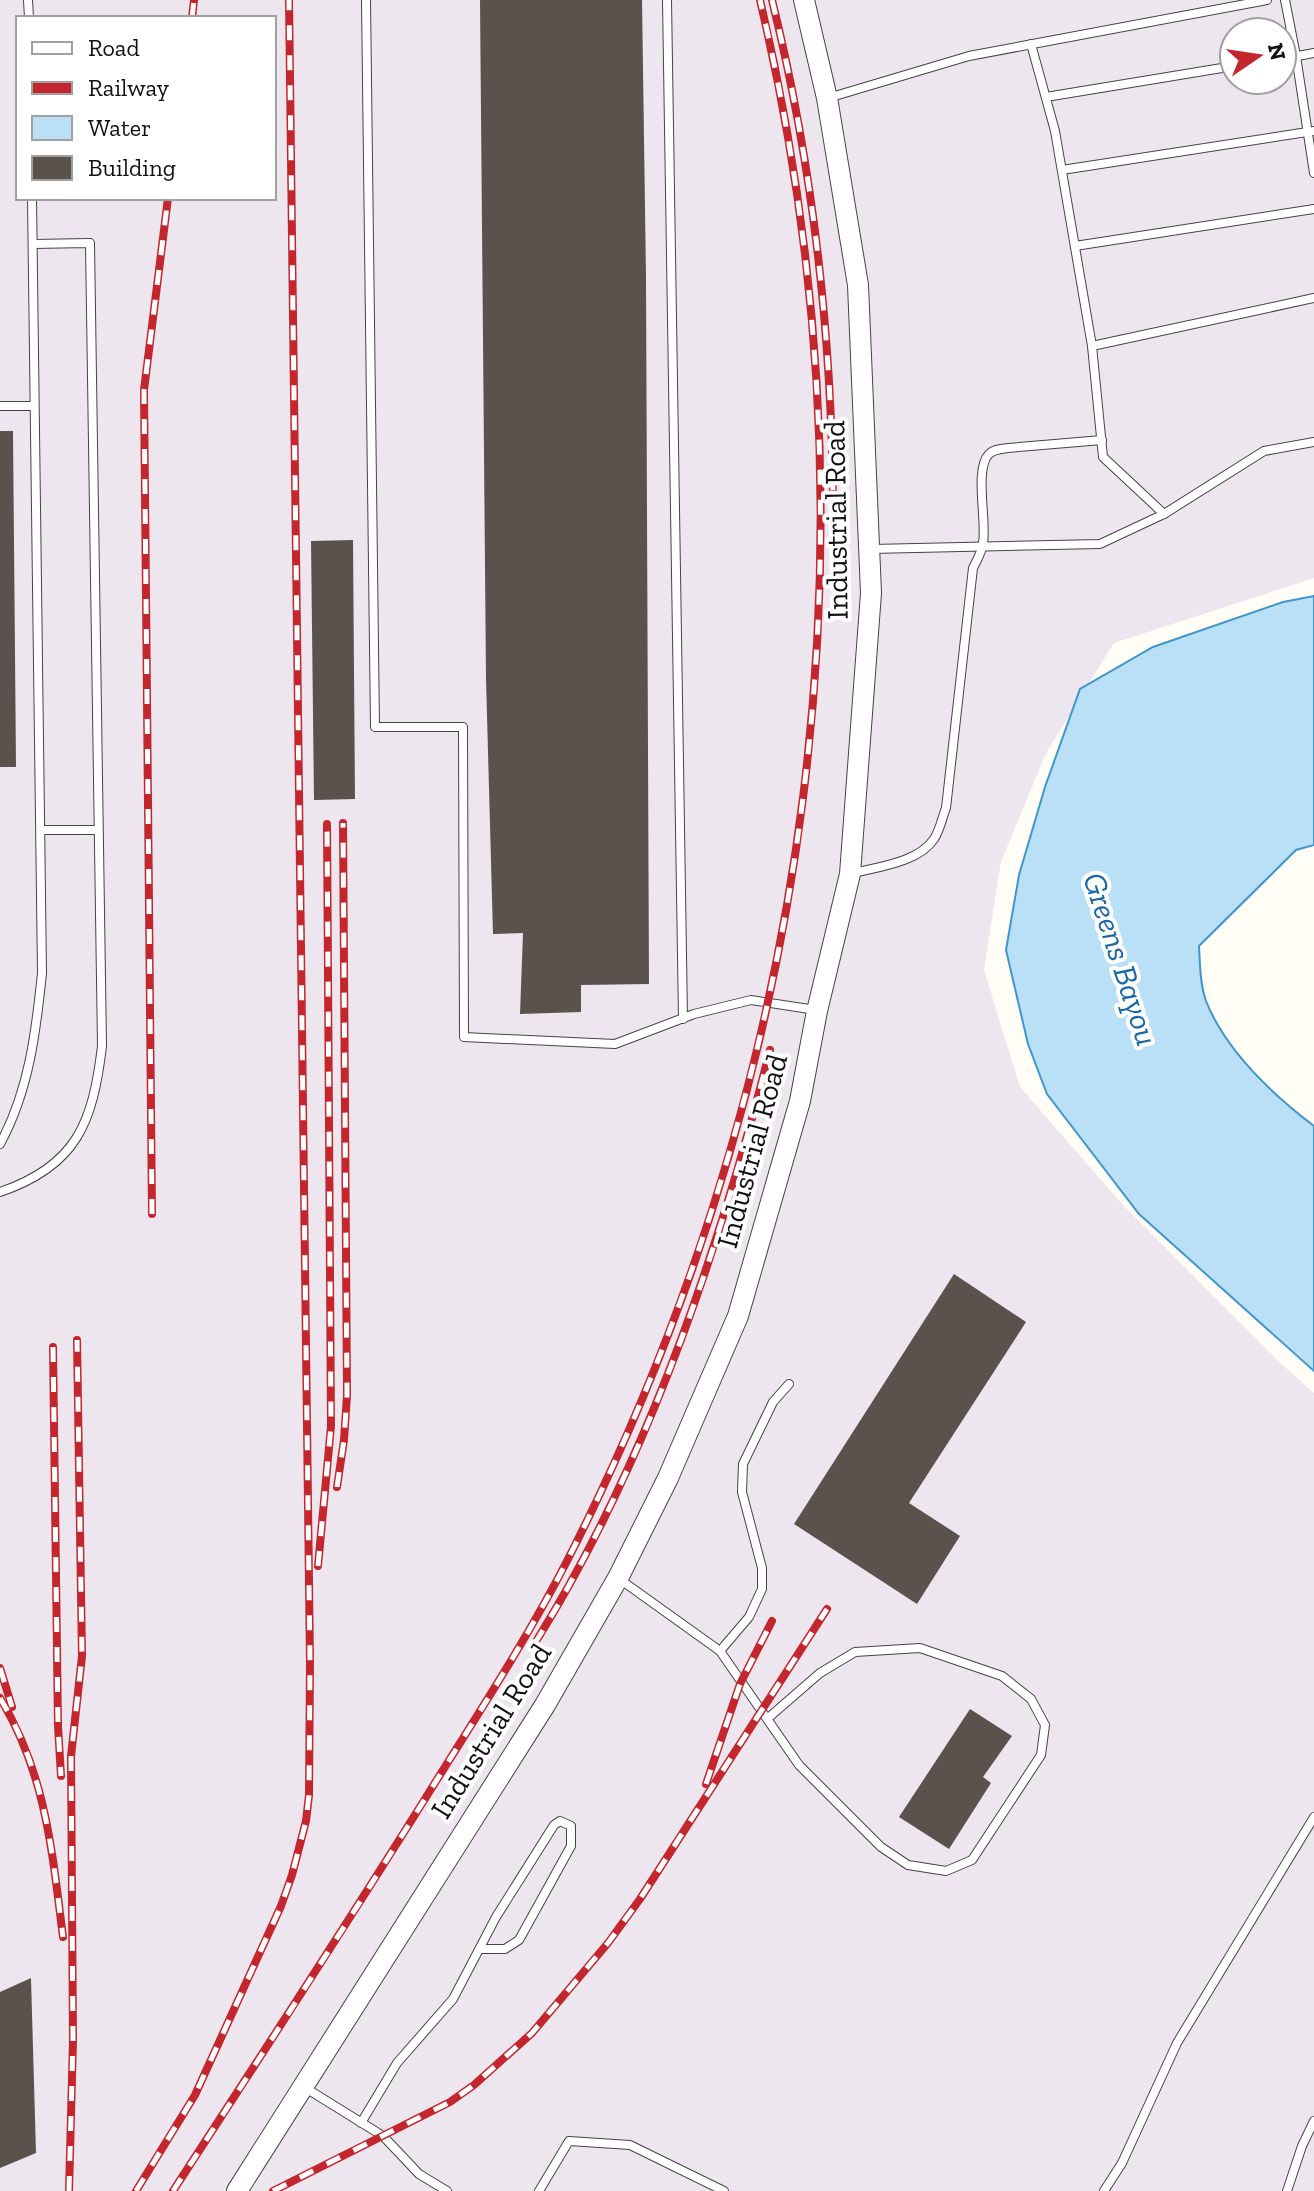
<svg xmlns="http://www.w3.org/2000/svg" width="1314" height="2191" font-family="'Zilla Slab',serif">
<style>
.industrial{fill:#eee6ef;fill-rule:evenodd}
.water{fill:#b9e0f7;stroke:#3f96cf;stroke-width:2}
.building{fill:#5a524d}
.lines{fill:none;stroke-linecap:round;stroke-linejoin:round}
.service-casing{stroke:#444;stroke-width:10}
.tertiary-casing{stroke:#444;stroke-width:22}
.service{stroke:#fff;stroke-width:8}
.tertiary{stroke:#fff;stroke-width:20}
.rail-casing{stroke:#c4262e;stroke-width:8}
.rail{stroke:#fff;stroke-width:5;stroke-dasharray:15;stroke-linecap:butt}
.labels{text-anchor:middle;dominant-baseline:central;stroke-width:8;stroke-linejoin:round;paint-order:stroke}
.street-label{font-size:30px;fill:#111;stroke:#fff}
.water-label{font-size:32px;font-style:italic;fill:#1768a6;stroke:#fff}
</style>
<rect width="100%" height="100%" fill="#fffdf5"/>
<path class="industrial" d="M0 0H1314V578L1114 643 1046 753 1001 862 984 970 1020 1087 1123 1205 1277 1360 1314 1393V2191H0ZM18 18H274V198H18ZM1234 32H1282V80H1234Z"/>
<path class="water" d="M1314 596V845L1296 850 1199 946C1200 964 1200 984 1206 1001 1226 1051 1272 1094 1314 1126V1371L1139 1214 1047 1094 1028 1044 1006 950 1019 875 1045 787 1080 689 1153 647 1283 602Z"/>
<g class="building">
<path d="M480 0H642L646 277 649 984 581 985V1012L520 1014 523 933 493 934 486 679Z"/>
<path d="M0 431H13L16 767H0Z"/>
<path d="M353 540 355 799 314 800 311 541Z"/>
<path d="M954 1274 1026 1322 909 1503 960 1536 917 1604 794 1524Z"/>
<path d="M970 1709 1012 1736 983 1777 991 1783 949 1849 899 1817Z"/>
<path d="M31 1978 36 2153 0 2168V1992Z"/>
</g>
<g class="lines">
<g class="service-casing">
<g id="service">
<path d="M28 0 29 18"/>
<path d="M366 0 375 727H463L464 1037 615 1044 694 1014 751 1000 816 1010"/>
<path d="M667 0 683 1019"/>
<path d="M1285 0 1296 56 1314 173"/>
<path d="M1031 44 1055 131 1092 346 1103 457 1164 514"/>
<path d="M1282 59 1314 53"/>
<path d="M1046 97 1234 66"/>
<path d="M828 98 969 56 1267 0"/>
<path d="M1062 170 1314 131"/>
<path d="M1075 246 1314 209"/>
<path d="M1092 346 1314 298"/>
<path d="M0 406H34"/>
<path d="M871 549 1100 544 1164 514 1264 451 1314 442"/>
<path d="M41 830H97"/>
<path d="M850 874C876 867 918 863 934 839 940 830 942 818 946 808L973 568C977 560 982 552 983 543 987 520 974 469 989 454 994 449 1001 449 1008 448L1102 440"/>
<path d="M0 1144C29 1091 36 1032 42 973L32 198"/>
<path d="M0 1192C77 1166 93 1122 102 1046L90 243 33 244"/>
<path d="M618 1578 720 1651 749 1617 762 1589V1568L742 1492 743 1464 773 1402 789 1384"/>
<path d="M720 1651 799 1765 881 1847 908 1865 946 1871 972 1860 1041 1755 1045 1725 1031 1699 1002 1676 920 1648 855 1652 820 1673 767 1719"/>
<path d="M304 2087 383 2136 419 2174 447 2191"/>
<path d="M361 2123 397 2063 453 1999 496 1917 554 1825 560 1821 571 1826V1846L519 1940 505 1949H480"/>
<path d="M539 2191 569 2141 630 2145 724 2191"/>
<path d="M1104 2191 1122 2163 1177 2043 1314 1817"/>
<path d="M1287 2191 1302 2146 1314 2121"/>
</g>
</g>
<g class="tertiary-casing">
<path id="tertiary" d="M237 2191 545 1705 618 1578 668 1478 738 1316 800 1101 817 1011 850 874 871 593 858 285 827 98 804 0"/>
</g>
<use href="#service" class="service"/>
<use href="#tertiary" class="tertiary"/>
<g class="rail-casing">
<g id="rail">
<path d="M772 0C813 166 832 336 833 507"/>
<path d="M192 18 194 0"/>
<path d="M152 1214 144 390 168 198"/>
<path d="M53 1347 58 1726 61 1776"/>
<path d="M337 1487 344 1440 347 1395 343 823"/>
<path d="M318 1566 331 1426 327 824"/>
<path d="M535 1643C646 1465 719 1253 770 1050"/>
<path d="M0 1668 12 1707"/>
<path d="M0 1698C46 1774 52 1851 63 1937"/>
<path d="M706 1784 740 1684 772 1621"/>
<path d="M69 2191 73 2040 71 1756 82 1656 77 1340"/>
<path d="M136 2191 195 2095 281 1906 292 1875 306 1821 309 1795 310 1662 289 0"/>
<path d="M173 2191C259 2059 345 1927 428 1794 476 1717 526 1641 567 1561 814 1077 885 530 760 0"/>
<path d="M273 2191 450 2102 474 2085 532 2033 608 1943 640 1899 827 1609"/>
</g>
</g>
<use href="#rail" class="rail"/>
</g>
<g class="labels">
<g class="street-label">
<text transform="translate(836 520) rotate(-91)">Industrial Road</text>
<text transform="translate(752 1151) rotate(-75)">Industrial Road</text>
<text transform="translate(491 1731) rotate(-58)">Industrial Road</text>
</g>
<g class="water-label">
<text transform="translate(1121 959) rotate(72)">Greens Bayou</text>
</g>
</g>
<rect x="16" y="16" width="260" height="184" fill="#ffffff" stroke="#a0a0a0" stroke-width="2"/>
<rect x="32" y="42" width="40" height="12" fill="#ffffff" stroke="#a0a0a0" stroke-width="2"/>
<text x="88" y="56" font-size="24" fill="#111111">Road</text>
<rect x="32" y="82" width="40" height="12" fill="#c4262e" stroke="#a0a0a0" stroke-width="2"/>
<text x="88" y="96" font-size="24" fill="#111111">Railway</text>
<rect x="32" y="116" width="40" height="24" fill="#b9e0f7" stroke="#a0a0a0" stroke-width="2"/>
<text x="88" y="136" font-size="24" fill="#111111">Water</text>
<rect x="32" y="156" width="40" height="24" fill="#5a524d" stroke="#a0a0a0" stroke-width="2"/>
<text x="88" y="176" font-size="24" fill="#111111">Building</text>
<g transform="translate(1258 56) rotate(77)"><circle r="38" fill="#ffffff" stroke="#a0a0a0" stroke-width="2"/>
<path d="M0-6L14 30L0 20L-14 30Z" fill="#c4262e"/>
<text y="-12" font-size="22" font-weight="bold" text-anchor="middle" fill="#111111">N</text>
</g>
</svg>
